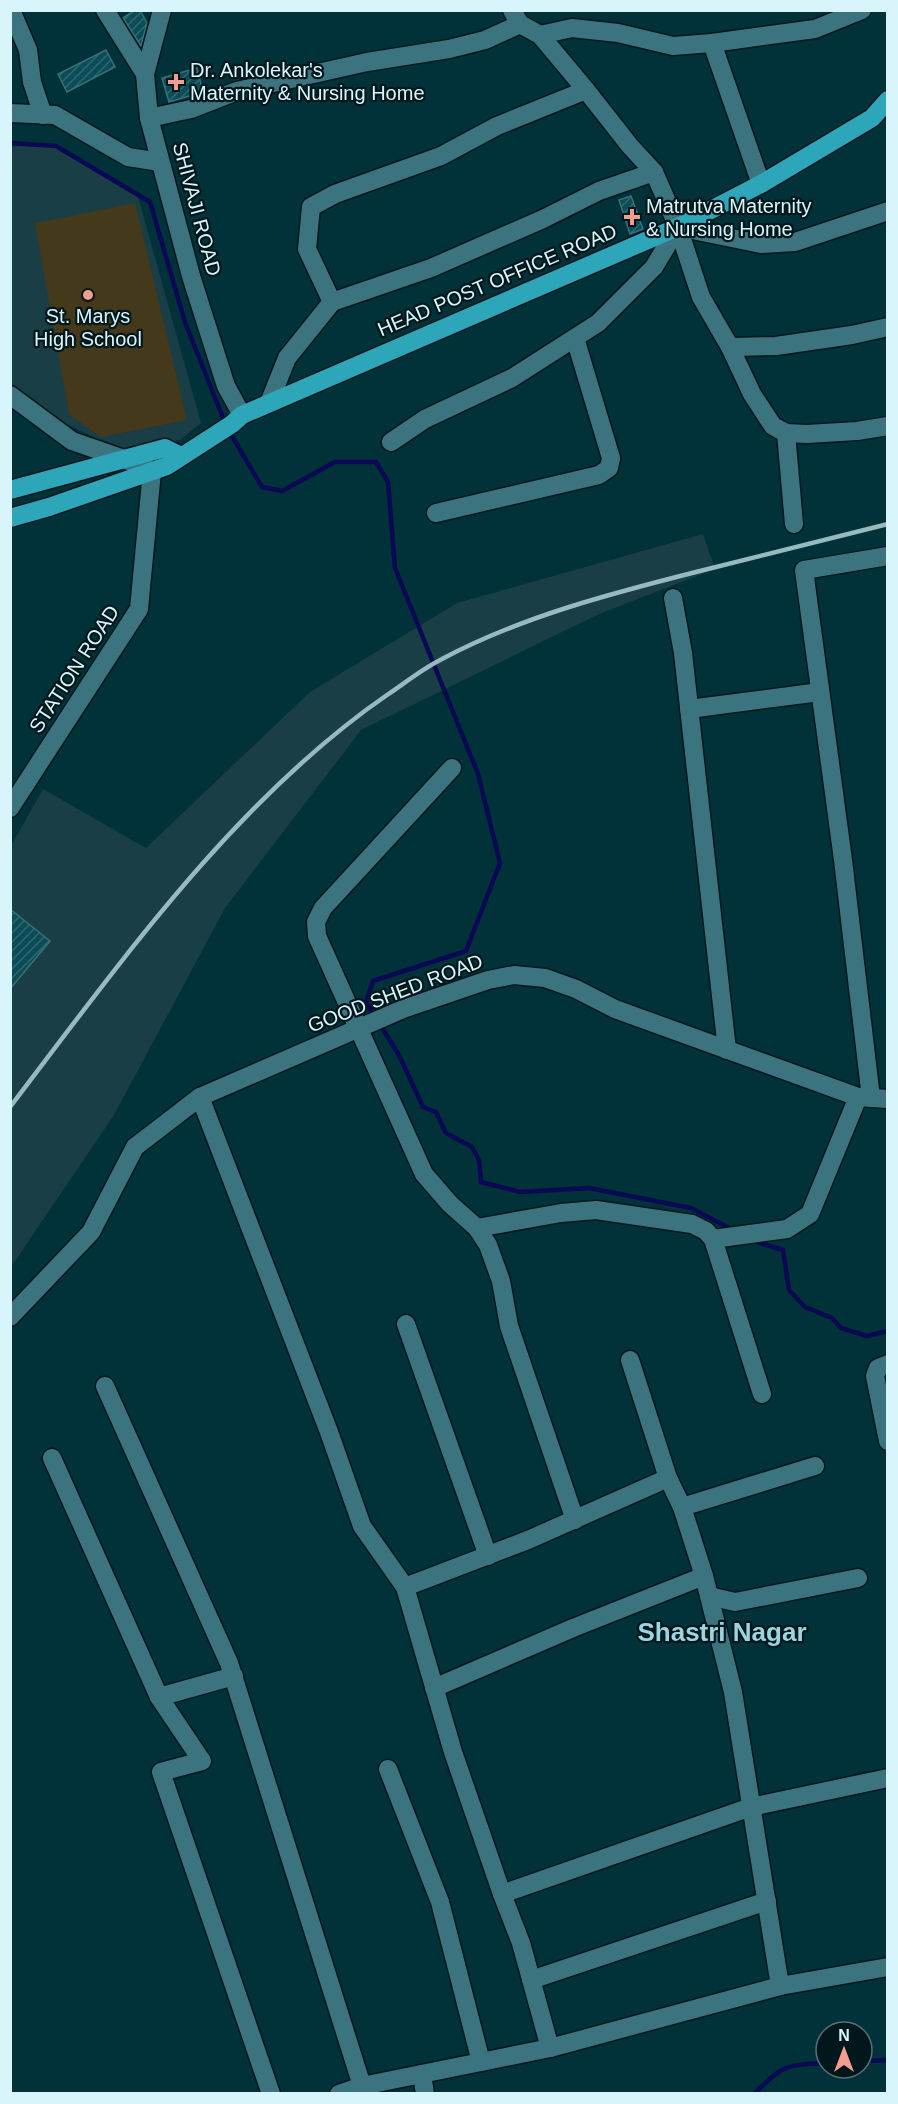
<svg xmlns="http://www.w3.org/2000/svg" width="898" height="2104" font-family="Helvetica,sans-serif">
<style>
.built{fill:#193e45}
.grass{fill:#443a1b}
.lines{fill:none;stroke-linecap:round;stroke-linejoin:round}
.stream{stroke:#0d0854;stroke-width:4.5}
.building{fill:url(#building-hatch);stroke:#37717c;stroke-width:1.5}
.minor-casing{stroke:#00181d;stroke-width:21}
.major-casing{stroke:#00181d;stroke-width:21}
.minor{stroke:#3b747f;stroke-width:18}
.major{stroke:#2da6ba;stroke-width:18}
.rail{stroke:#97b9c0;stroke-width:4.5}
.poi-dot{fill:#f49d8c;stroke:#01171b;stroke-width:2}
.labels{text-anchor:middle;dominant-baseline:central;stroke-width:4.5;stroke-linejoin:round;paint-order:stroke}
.poi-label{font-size:20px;fill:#d8f5fb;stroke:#01171b;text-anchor:start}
.street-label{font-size:20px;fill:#d8f5fb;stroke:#01171b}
.district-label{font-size:26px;font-weight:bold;fill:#9ad5e1;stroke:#01171b}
</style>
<defs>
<pattern id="building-hatch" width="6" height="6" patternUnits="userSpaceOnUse" patternTransform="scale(1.5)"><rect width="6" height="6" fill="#0c4c57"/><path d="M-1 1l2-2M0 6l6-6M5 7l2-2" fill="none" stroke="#2f6670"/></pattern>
</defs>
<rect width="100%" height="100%" fill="#013139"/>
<g class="built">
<path d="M10 146 60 147 137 193 201 423 180 440 121 451 11 396Z"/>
<path d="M703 534 715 569 599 614 361 730 225 908 114 1115 11 1267V846L43 789 146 848 310 692 457 603Z"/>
</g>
<path class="grass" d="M135 203 187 420 101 437 69 414 35 223Z"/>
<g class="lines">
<g class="stream">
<path d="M10 143 56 146 150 202 185 322 225 423"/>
<path d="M229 431 262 487 282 491 335 462H376L388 482 395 568 478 774 500 863 466 951 373 981 366 1002 375 1016"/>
<path d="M379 1023 399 1055 423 1107 436 1112 446 1133 472 1147 479 1160 481 1182 520 1192 589 1188 691 1208 733 1230"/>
<path d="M753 1241 783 1250 789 1290 805 1307 832 1318 841 1328 867 1336 888 1331"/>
<path d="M862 2061 888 2060"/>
<path d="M754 2094C783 2065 785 2065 826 2063"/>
</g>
</g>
<g class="building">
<path d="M135 10H140L147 23 141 46 123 18Z"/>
<path d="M106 50 115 67 67 92 58 74Z"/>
<path d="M197 68 203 92 169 102 162 78Z"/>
<path d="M631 196 643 229 630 234 619 200Z"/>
<path d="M10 909 50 941 10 989Z"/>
</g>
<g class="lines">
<g class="minor-casing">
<g id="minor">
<path d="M11 10 28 50 32 82 43 115"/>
<path d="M105 10 145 74"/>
<path d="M162 10 145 74 149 118 191 276 226 386 242 415"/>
<path d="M512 10 520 24 540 35 586 90 630 146 654 172 678 227 701 297 730 347 752 394 773 426 786 433 807 434 857 431 888 426"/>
<path d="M540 35 572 28 618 33 673 46 712 43 815 29 862 10"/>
<path d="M712 43 761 184"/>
<path d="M586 90 497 126 441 156 335 194 311 207 307 249 332 302 431 268 543 219 599 191 654 172"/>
<path d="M10 113 55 115 128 157 160 162"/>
<path d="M149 118 191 109 237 91 367 62 449 49 485 40 520 24"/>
<path d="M678 227 761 244 795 242 888 211"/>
<path d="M730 347 776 346 852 335 888 327"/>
<path d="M10 395 72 441 124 459 152 471 139 609 10 808"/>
<path d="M269 403 287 358 332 302"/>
<path d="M786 433 794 524"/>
<path d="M391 442 425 419 512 378 598 323 654 267 678 227"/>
<path d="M436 513 599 475 609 468 611 458 575 338"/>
<path d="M673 598 683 653 727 1050"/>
<path d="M689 709 820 692"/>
<path d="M452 768 323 908 316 922 317 936 424 1174 450 1204 477 1228 488 1245 501 1281 509 1326 575 1520"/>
<path d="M200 1097 329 1432 362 1526 405 1587 453 1752 502 1894 521 1943 550 2048 780 1986 888 1967"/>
<path d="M871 1098 843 860 804 570 888 556"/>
<path d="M477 1228 561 1213 596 1210 692 1224 706 1231 713 1239 762 1394"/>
<path d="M713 1239 787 1229 810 1214 858 1097"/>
<path d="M10 1317 91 1232 135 1147 200 1097 403 1009 488 980 514 975 545 978 576 989 615 1009 858 1097 888 1099"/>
<path d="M406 1324 488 1556"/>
<path d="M630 1360 668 1478 682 1507 704 1576 733 1692 780 1986"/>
<path d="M888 1364 878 1368 875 1376 888 1441"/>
<path d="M105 1386 229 1663 362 2086 550 2048"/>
<path d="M52 1458 159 1697 234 1676"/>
<path d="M682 1507 815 1466"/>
<path d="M405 1587 528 1540 668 1478"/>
<path d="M709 1596 735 1602 858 1578"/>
<path d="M434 1688 573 1628 704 1576"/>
<path d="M159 1697 202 1761 161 1772 271 2094"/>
<path d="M388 1769 440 1902 481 2062"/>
<path d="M502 1894 751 1807 888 1778"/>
<path d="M531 1980 767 1901"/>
<path d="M422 2074 425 2094"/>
<path d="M339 2094 362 2086"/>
</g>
</g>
<g class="major-casing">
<g id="major">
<path d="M10 490 165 448 181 456"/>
<path d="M10 518 49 507 167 466 232 424 242 415 678 227 761 184 872 118 888 100"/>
</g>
</g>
<use href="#minor" class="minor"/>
<use href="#major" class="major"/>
<path class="rail" d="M10 1107C120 963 236 799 387 695 405 683 422 669 442 659 521 617 609 594 696 572 760 556 824 540 888 524"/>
</g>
<g class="poi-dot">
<path d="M173 73h6v6h6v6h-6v6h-6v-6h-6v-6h6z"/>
<path d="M629 208h6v6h6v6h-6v6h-6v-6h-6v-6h6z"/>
<circle cx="88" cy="295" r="6"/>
</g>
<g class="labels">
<g class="poi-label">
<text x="190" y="70">Dr. Ankolekar's<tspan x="190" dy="23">Maternity &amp; Nursing Home</tspan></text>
<text x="646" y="206">Matrutva Maternity<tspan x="646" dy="23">&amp; Nursing Home</tspan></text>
<text x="88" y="316" text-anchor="middle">St. Marys<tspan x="88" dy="23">High School</tspan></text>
</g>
<g class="street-label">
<text transform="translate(197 209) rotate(75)">SHIVAJI ROAD</text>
<text transform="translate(497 280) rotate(-23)">HEAD POST OFFICE ROAD</text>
<text transform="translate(74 669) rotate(-57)">STATION ROAD</text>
<text transform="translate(395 993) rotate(-21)">GOOD SHED ROAD</text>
</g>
<g class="district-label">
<text x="722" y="1632">Shastri Nagar</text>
</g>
</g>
<rect width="898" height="2104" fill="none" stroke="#d8f5fb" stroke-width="24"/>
<g transform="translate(844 2050)"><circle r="28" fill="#01171b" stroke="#577075" stroke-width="1.5"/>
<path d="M0-4.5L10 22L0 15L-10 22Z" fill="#f49d8c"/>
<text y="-9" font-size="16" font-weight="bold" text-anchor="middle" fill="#d8f5fb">N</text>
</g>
</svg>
